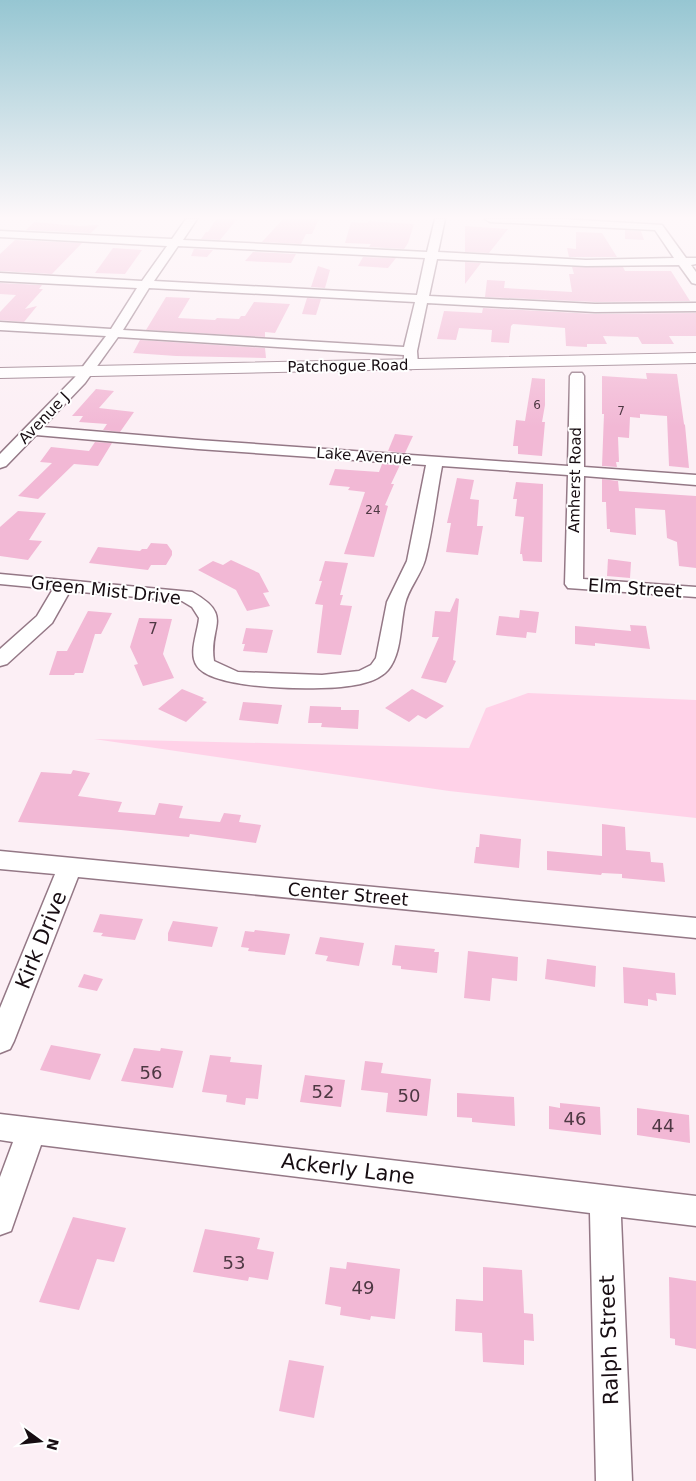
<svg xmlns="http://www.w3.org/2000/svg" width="696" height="1481" font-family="'DejaVu Sans',sans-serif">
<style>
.green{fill:#ffd2e8}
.building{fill:#f2b8d5}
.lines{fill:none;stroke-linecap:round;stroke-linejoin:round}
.street-casing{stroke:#947886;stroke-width:3}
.primary-casing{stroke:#947886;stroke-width:2}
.street{fill:#fff;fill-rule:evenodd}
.primary{fill:#fff;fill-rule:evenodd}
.labels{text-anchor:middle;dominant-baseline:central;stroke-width:4;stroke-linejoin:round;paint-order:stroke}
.far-number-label{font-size:12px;fill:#4e3843}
.far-street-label{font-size:15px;fill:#170d12;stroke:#fff}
.number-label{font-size:15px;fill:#4e3843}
.street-label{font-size:18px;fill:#170d12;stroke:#fff}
.near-number-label{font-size:18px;fill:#4e3843}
.near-street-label{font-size:21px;fill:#170d12;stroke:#fff}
</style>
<rect width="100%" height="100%" fill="#fceff5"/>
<path class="green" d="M528 693 696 700V818L449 791 94 739 469 748 486 708Z"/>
<g class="building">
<path d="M216 219H237L220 240 201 239 206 232H208Z"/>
<path d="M283 219H319L312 234H306L301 244 262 242Z"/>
<path d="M368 221 414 224 408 243 404 249 369 247 371 244 345 243 351 222 368 223Z"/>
<path d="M34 222 79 226 99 225 91 233 26 230Z"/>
<path d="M465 226 508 229 489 253 465 252Z"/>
<path d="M625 230 641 231 644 240 625 239Z"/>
<path d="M576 232 602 233 617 257H569L567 248 576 249Z"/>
<path d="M15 240 82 243 52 274 0 271V254Z"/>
<path d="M113 248 142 250 125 274 95 273Z"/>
<path d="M194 249 213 250 207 257 191 256Z"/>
<path d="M253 252 296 254 291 263 245 261Z"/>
<path d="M363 257 396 258 388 268 358 266Z"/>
<path d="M465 262 481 263 465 284Z"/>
<path d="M318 266 330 270 325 288 311 287Z"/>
<path d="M572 267H623L625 271H671L690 301 595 302 485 297 487 280 505 281 504 288 572 292 569 274H574Z"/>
<path d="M0 283 42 285 39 289H43L25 309 37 306 24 322 0 320V312L16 295 0 294Z"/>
<path d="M166 297 190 298 178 318 215 320 217 318 239 319 241 316H245L254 302 290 304 275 333 265 332V337L146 330Z"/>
<path d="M307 298 321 299 316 315 302 314Z"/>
<path d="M483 308 595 314 696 313V336H669L674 344H642L638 337 603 336 607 344H587V347L566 346 565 328 513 324 511 326 509 343 491 342 492 330 459 328 456 340 437 339 444 311 482 313Z"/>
<path d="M140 340 265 348 266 358 176 356 133 353Z"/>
<path d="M646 373 677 374 684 424 685 425 689 468 669 466 667 416 640 414V418L630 417 629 438 618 437 619 462H616L617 467 602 466 604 414H602V376L647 379Z"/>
<path d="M532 378 545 379V405L542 422H545L542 456 518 454V446H513L516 420 525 421Z"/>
<path d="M96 389 114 391 99 408 134 412 120 432 103 430 107 424 79 422 83 416H72Z"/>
<path d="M395 434 413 436 405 453 388 451Z"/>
<path d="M95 442 112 443 98 466 74 464 38 499 18 496 52 463 40 462 51 447 89 451Z"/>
<path d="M382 464 400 465 391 484H394L385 505 388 506 374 557 344 554 365 492 348 490 350 487 329 485 335 469 379 472Z"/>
<path d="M457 478 474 480 470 499 479 500 477 526H483L478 555 446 552 451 523H447Z"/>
<path d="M602 479 618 481 619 491 696 496V568L679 566 677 542 667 538 665 510 635 508 636 535 610 532V529H607L606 502H602Z"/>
<path d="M516 482 543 484 542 562 523 561 522 554H520L524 517 515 516 517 499H513Z"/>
<path d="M18 511 46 513 29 540 42 541 28 560 0 556V527Z"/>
<path d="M151 543 167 544 172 551V555L166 565H151L148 570 89 563 98 547 140 551 142 549H147Z"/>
<path d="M608 559 631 562 630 578 607 576Z"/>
<path d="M231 560 259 573 269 592 263 593 270 606 247 611 236 590 198 570 213 561 223 565Z"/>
<path d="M325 561 348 563 340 595H343L340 605 352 606 341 655 317 653 323 605 315 604 322 581H319Z"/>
<path d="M456 598 459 599 453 660 456 661 446 683 421 678 439 637H432L435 611 450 612Z"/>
<path d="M520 610 539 612 536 633 527 632 526 638 496 635 499 616 519 618Z"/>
<path d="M88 611 112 613 101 634H95L83 673H75L74 675H49L57 651H67Z"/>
<path d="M139 618 172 619 163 654 174 678 143 686 134 665 138 664 130 647Z"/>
<path d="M630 625 646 626 650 649 595 643V646L575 644V626L631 631Z"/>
<path d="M246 628 273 630 267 653 243 651 245 644H242Z"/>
<path d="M182 689 204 698 202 700 207 702 186 722 158 709Z"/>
<path d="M412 689 444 706 426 719 418 715 409 722 385 708Z"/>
<path d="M243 702 282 705 278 724 239 720Z"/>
<path d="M310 706 341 707V710H359L358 729 321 727 322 723H308Z"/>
<path d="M73 770 90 773 78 796 122 802 118 812 155 815 159 803 183 806 179 818 220 822 224 813 241 815 239 822 261 825 256 843 190 834 189 837 121 830 18 822 41 772 71 774Z"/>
<path d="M602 824 625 827 626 850 650 852 651 862 663 863 665 882 622 878V874L602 873 601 875 547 870V851L602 856Z"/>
<path d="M480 834 521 839 519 868 474 863 476 847H479Z"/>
<path d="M100 914 143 919 135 940 101 936 103 933 93 932Z"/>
<path d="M173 921 218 927 212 947 168 941V933Z"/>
<path d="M255 930 290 934 285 955 248 951 249 948 241 947 245 931 254 932Z"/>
<path d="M320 937 364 943 359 966 326 961 328 956 315 954Z"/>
<path d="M395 945 435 949 434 952H439L437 973 401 969V966L392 965Z"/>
<path d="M468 951 518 957 517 981 492 978 490 1001 464 998Z"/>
<path d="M547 959 596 966 595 987 545 979Z"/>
<path d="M623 967 675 973 676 995 656 993 657 1001 648 999V1006L624 1003Z"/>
<path d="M84 974 103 979 97 991 78 987Z"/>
<path d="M51 1045 101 1054 90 1080 40 1070Z"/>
<path d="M134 1048 160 1051 161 1048 183 1051 173 1088 121 1081Z"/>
<path d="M210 1055 231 1057 230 1062 262 1065 258 1099 246 1098 245 1105 226 1102 227 1095 202 1092Z"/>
<path d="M365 1061 383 1063 381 1073 431 1079 427 1116 386 1112 388 1093 361 1090Z"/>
<path d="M305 1075 345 1080 341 1107 300 1102Z"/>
<path d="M457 1093 514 1097 515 1126 472 1122V1118L457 1117Z"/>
<path d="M560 1103 600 1107 601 1135 549 1129V1106L560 1108Z"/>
<path d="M637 1108 689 1115 690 1143 637 1135Z"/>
<path d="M73 1217 126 1228 114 1262 97 1259 79 1310 39 1302Z"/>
<path d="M205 1229 260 1238 257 1249 274 1252 268 1280 249 1277 248 1281 193 1272Z"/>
<path d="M347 1262 400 1269 395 1319 371 1316 370 1320 340 1315 341 1307 325 1304 330 1267 346 1269Z"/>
<path d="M483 1267 522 1270 524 1313 533 1314 534 1341 524 1340V1365L483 1362 482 1333 455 1331 456 1299 483 1301Z"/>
<path d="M669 1277 696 1281V1349L675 1345V1339L670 1338Z"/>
<path d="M289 1360 324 1366 314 1418 279 1411Z"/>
</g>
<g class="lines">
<g class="street-casing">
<g id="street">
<path d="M186 219H197L183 240 427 252 435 219H445L438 252 586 260 674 258 655 230 490 222 485 219H562L662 225 686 258H696V264L691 265 696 272V284L692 283 679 265 586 266 437 259 429 296 595 304 696 303V311L595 312 427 303 417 351 418 365 411 369 404 365V355L118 337 85 383 43 427 198 440 568 466 570 376 572 373H582L584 376V467L696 475V485L584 476 583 579 696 587V597L568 588 565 584 568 475 442 466C436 497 433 529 425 560 421 575 408 589 405 604 400 625 402 653 388 670 380 679 367 683 355 685 327 691 213 691 197 666 188 653 198 632 199 618L192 607 182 601 70 591 52 623 7 664 0 666V649L37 616 53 589 0 584V574L192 592C235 616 208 626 214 661L238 672 322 675 359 671 371 665 376 658 387 602 407 561 426 465 198 449 36 435 6 466 0 468V454L75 377 106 336 0 330V322L111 329 137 288 0 281V273L142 281 167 246 0 237V231L172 239ZM178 246 425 258 417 295 154 281ZM149 288 415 302 404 347 123 330Z"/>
<path d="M0 851 696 918V938L78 877 14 1041 10 1049 0 1053V1008L55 874 0 869Z"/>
<path d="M0 1114 696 1196V1226L621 1217 632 1481H596L590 1213 41 1145 11 1231 0 1235V1177L13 1142 0 1140Z"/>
</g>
</g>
<g class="primary-casing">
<path id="primary" d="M696 353V363L0 378V368Z"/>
</g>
<use href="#street" class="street"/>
<use href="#primary" class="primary"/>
</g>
<linearGradient id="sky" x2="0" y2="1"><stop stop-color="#96c6d2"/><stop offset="0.51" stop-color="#fef8fa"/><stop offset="1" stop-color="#fef8fa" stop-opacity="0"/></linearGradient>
<rect width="696" height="427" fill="url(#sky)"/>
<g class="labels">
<g class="far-number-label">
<text x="537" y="405">6</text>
<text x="621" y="411">7</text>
<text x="373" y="510">24</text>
</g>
<g class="far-street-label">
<text transform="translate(348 366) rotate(-1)">Patchogue Road</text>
<text transform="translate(44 418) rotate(-46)">Avenue J</text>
<text transform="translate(364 456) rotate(4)">Lake Avenue</text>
<text transform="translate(575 480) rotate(-89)">Amherst Road</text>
</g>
<g class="number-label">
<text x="153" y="629">7</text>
</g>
<g class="street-label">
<text transform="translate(635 588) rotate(4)">Elm Street</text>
<text transform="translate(106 590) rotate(6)">Green Mist Drive</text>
<text transform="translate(348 894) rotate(5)">Center Street</text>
</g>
<g class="near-number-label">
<text x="151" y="1072">56</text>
<text x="323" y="1091">52</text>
<text x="409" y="1095">50</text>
<text x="575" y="1118">46</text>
<text x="663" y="1125">44</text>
<text x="234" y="1262">53</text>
<text x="363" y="1287">49</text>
</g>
<g class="near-street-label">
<text transform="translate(41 940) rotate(-68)">Kirk Drive</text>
<text transform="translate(348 1169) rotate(7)">Ackerly Lane</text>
<text transform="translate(609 1340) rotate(-92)">Ralph Street</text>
</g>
</g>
<g transform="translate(40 1441) rotate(105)" stroke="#ffffff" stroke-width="4" paint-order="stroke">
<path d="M0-4L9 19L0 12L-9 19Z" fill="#170d12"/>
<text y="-8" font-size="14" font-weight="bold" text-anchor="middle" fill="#170d12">N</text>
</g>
</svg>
